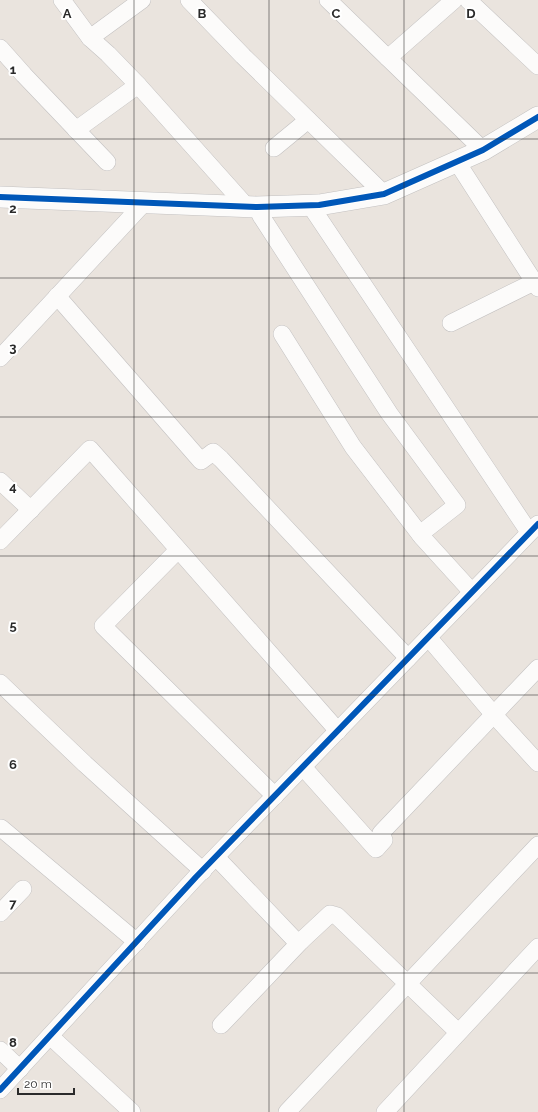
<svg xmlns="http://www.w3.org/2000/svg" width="538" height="1112" font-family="Raleway,sans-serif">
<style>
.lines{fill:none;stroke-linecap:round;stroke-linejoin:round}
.minor-casing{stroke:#c3c1c1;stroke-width:18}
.tertiary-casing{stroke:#c3c1c1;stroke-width:22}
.minor{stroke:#fcfbfa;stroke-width:17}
.tertiary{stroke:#fcfbfa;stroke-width:21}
.cycleway-casing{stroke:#fff;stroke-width:8}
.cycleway{stroke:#0057b8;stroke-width:6}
.grid{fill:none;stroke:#2a2a2a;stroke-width:1;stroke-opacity:0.55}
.grid-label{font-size:13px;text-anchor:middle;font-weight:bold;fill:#2a2a2a;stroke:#fff;stroke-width:4;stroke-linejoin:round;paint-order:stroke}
</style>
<rect width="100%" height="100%" fill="#eae4de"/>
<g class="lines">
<g class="minor-casing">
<g id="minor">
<path d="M62 0 90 38 108 54 138 85 247 207"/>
<path d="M189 0 243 56 384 194"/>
<path d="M328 0 483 150"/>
<path d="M468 0 538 66"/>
<path d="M90 38 142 0"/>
<path d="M0 48 24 75 107 162"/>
<path d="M388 58 454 0"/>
<path d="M76 130 138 85"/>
<path d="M274 148 308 120"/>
<path d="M457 162 538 288"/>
<path d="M310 205 529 532"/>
<path d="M257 207 261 216 389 413 457 505 420 534"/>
<path d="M57 296 201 461 213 452 221 459 408 658"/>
<path d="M451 323 534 282"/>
<path d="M282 334 353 447 422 537 472 592"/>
<path d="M0 358 143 204"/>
<path d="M0 481 31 510"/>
<path d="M0 541 90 449 338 731"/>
<path d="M178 550 103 626 275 796"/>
<path d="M428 637 494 715 538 763"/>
<path d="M0 683 85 764 203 871"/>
<path d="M303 767 376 849 384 840 381 833 538 668"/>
<path d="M1 828 137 942"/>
<path d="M216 857 294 939 301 941 330 914 337 916 458 1032"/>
<path d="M0 913 23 889"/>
<path d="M221 1025 301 941"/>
<path d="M50 1036 132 1112"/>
<path d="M0 1050 20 1069"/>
<path d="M0 1090 196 877 538 524"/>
<path d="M287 1112 538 845"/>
<path d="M385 1112 538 947"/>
</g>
</g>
<g class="tertiary-casing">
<path id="tertiary" d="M0 197 257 207 319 205 384 194 483 150 538 117"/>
</g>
<use href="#minor" class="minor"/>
<use href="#tertiary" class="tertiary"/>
<g class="cycleway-casing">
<g id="cycleway">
<path d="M0 197 257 207 319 205 384 194 483 150 538 117"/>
<path d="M0 1090 196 877 538 524"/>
</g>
</g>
<use href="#cycleway" class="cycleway"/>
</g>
<path class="grid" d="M134 0V1112M269 0V1112M404 0V1112M0 139H538M0 278H538M0 417H538M0 556H538M0 695H538M0 834H538M0 973H538"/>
<g class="grid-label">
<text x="67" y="18">A</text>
<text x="202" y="18">B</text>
<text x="336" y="18">C</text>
<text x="471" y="18">D</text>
<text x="13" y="74">1</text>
<text x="13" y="213">2</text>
<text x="13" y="352">3</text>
<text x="13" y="491">4</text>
<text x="13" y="630">5</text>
<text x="13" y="769">6</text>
<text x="13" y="908">7</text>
<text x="13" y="1047">8</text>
</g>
<path d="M18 1088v6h56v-6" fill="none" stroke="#2a2a2a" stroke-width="2"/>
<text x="24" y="1088" font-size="12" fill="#2a2a2a" stroke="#ffffff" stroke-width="3" paint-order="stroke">20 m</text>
</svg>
